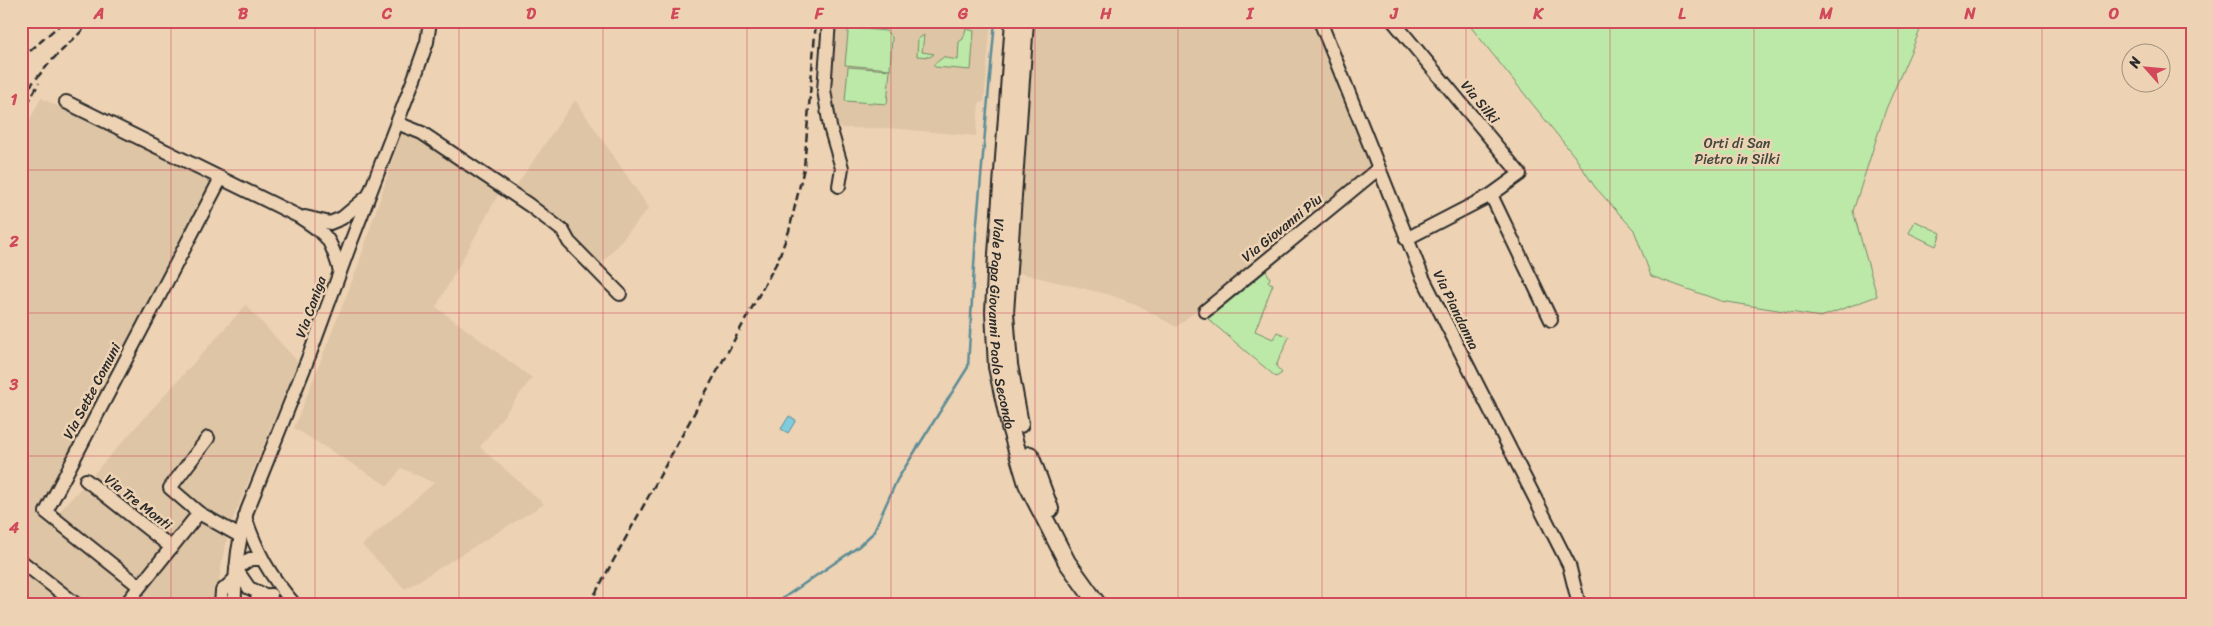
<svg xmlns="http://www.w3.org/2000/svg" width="2213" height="626" font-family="Sriracha,sans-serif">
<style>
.built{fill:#dec5a5}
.green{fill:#bce9a7;stroke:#748a69}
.water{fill:#7eccdd;stroke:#5d8c96}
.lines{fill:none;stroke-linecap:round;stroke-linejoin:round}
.stream{stroke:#5d8c96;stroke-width:2.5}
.minor-casing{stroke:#2b2b2b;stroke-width:16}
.major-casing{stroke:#2b2b2b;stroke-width:20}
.minor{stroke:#edd3b4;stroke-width:12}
.major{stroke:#edd3b4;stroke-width:16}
.rail{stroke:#2b2b2b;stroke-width:2.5;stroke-dasharray:8 4;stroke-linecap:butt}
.grid{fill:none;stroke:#d1495b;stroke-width:1;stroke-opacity:0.55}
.labels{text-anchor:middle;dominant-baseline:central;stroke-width:5;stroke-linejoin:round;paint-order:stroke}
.street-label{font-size:14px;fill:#2b2b2b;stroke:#edd3b4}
.park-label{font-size:14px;fill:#41483e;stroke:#edd3b4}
.neatline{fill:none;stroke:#d1495b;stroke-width:2}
.grid-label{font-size:16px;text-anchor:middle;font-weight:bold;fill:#d1495b}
</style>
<rect width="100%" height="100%" fill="#edd3b4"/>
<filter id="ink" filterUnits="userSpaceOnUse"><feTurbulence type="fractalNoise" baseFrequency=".02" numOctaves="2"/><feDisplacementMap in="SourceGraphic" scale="10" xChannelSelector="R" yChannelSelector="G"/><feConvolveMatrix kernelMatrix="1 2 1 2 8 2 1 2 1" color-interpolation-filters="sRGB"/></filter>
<g filter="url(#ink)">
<g class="built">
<path d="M835 21H991L984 102 979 103 976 136 890 128H842L834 124 829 81Z"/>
<path d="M1035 21H1315L1372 167 1176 327 1138 305 1107 294 1015 272Z"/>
<path d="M41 98 211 182 40 510 52 520 246 305 298 362 231 524 223 555 216 605H21V136Z"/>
<path d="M575 100 649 208 597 269 510 195Z"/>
<path d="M404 124 502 188 436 307 532 378 480 447 544 504 405 589 362 545 434 483 401 468 388 486 294 428 358 266Z"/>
</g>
<g class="green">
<path d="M1466 21H1924L1886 109 1853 211 1877 296 1821 317 1721 301 1651 276 1634 230 1595 187 1575 157Z"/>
<path d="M849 22 853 23V28L886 31 892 37 890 69 845 65Z"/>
<path d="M966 29 974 31 971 70 935 67 933 65 945 56 946 58 958 60 959 42 963 39Z"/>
<path d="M924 35 922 52 934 54 930 57 917 56 918 39Z"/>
<path d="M848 67 890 70 887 104 845 101Z"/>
<path d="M1915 221 1941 233 1936 246 1909 233Z"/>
<path d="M1266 271 1270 278 1268 282 1273 284 1255 331 1273 339 1277 332 1289 337 1276 366 1282 373 1276 377 1208 319Z"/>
</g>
<path class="water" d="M789 416 796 420 788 433 781 429Z"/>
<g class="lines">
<path class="stream" d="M773 605 858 547 873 533 897 480 968 367 976 233 995 21"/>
<g class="minor-casing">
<g id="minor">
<path d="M829 21 824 90 830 127 842 168 839 186"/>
<path d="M1320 21 1423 278 1569 565 1579 605"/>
<path d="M1393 21 1520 174 1491 195 1406 239"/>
<path d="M66 102 298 216C327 235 330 236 340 271"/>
<path d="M397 123 422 133 529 205 563 231 569 242 620 294"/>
<path d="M1491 195 1551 320"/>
<path d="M305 217 330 223 342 218 368 196"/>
<path d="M1205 311 1378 169"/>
<path d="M86 480 171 547"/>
<path d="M199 513 170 488 208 438"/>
<path d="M245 517C257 553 270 576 295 605"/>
<path d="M21 561 77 605"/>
<path d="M236 569 249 588 265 595"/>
<path d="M236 569 250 559H261"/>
<path d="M139 586 46 512 221 178"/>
<path d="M125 605 199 513 240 536"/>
<path d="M221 605 222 591 235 579"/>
<path d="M235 605C234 573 238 541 247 511L311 351 351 242 415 76 427 42 430 21"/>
<path d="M254 605 259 596 271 595"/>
</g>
</g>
<g class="major-casing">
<g id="major">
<path id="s1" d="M1014 21 997 254 994 312 997 367 1010 427 1027 484 1067 562 1098 605"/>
<path d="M1020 424 1009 365 1005 313 1025 21"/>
<path d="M1030 455 1050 509"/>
</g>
</g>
<use href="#minor" class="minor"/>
<use href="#major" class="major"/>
<g class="rail">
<path d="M21 59 64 21"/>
<path d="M21 97 51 61 92 21"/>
<path d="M21 115 39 83"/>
<path d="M589 605 777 262 789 231 804 168 816 21"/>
</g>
</g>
</g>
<path class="grid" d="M171 21V605M315 21V605M459 21V605M603 21V605M747 21V605M891 21V605M1035 21V605M1178 21V605M1322 21V605M1466 21V605M1610 21V605M1754 21V605M1898 21V605M2042 21V605M21 170H2192M21 313H2192M21 456H2192"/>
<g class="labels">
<g class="street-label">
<text transform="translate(1480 102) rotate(50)">Via Silki</text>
<text transform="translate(1282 228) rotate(-39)">Via Giovanni Piu</text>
<text transform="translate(311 307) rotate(-70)">Via Caniga</text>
<text transform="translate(1456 310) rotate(64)">Via Piandanna</text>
<text stroke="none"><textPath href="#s1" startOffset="304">Viale Papa Giovanni Paolo Secondo</textPath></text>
<text transform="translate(92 391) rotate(-62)">Via Sette Comuni</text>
<text transform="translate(138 502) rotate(38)">Via Tre Monti</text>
</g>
<g class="park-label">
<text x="1737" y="143">Orti di San<tspan x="1737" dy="16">Pietro in Silki</tspan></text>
</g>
</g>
<rect width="2213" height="626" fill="none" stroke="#edd3b4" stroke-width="55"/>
<g transform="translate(2146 68) rotate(297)"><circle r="24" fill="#edd3b4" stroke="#9f907d"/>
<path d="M0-4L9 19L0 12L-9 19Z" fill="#d1495b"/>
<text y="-8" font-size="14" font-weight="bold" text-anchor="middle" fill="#2b2b2b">N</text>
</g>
<rect x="28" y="28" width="2158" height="570" class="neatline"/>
<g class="grid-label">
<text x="99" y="19">A</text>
<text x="243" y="19">B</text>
<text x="387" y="19">C</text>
<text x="531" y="19">D</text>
<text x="675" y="19">E</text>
<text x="819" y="19">F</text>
<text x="963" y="19">G</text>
<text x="1106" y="19">H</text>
<text x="1250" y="19">I</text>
<text x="1394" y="19">J</text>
<text x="1538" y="19">K</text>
<text x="1682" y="19">L</text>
<text x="1826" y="19">M</text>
<text x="1970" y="19">N</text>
<text x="2114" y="19">O</text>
<text x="14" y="105">1</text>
<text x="14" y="247">2</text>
<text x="14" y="390">3</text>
<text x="14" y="533">4</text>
</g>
</svg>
